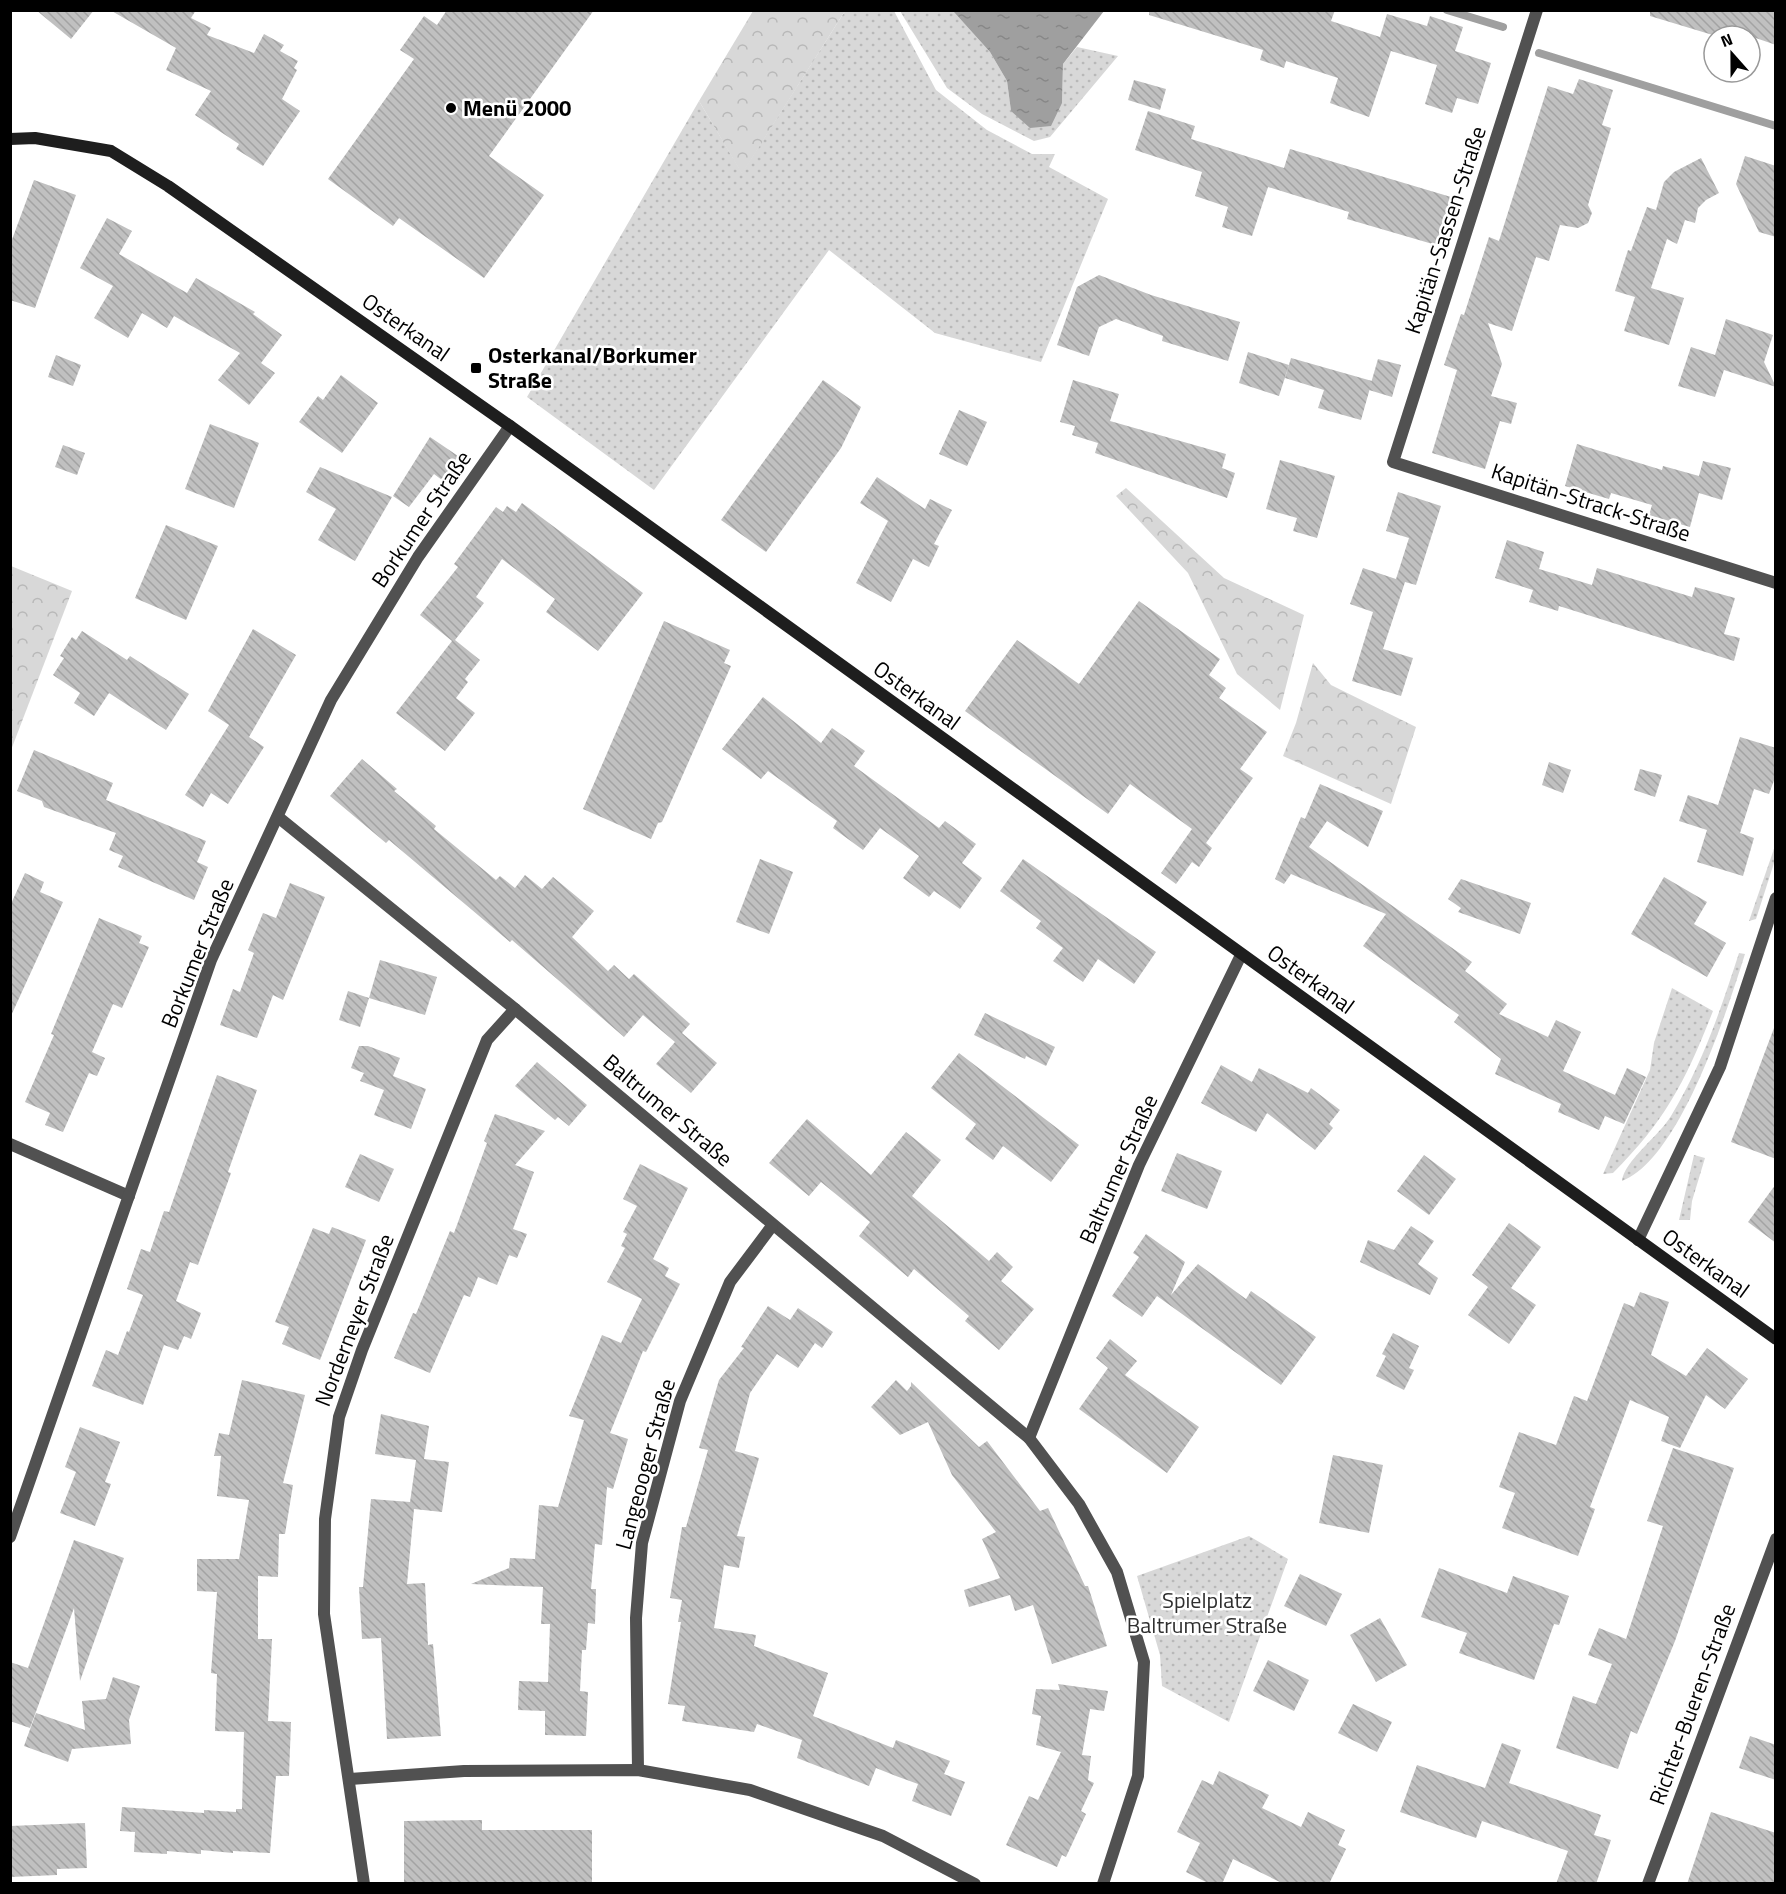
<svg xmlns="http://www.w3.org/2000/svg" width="1786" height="1894" font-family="'Titillium Web',sans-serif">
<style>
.green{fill:url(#green-dots)}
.forest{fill:url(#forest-crowns)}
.water{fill:url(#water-ripples)}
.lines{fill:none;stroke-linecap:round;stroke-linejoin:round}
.stream{stroke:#9f9f9f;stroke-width:8}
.building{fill:url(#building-back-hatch)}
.street{stroke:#515151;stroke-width:12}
.secondary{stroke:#1e1e1e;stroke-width:12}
.poi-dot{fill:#000;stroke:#fff;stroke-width:2}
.labels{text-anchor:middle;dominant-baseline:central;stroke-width:5;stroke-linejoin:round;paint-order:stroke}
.poi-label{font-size:22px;font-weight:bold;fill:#000;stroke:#fff;text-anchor:start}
.street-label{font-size:22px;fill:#000;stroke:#fff}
.park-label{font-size:22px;fill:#2f2f2f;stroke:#fff}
</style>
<defs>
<pattern id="green-dots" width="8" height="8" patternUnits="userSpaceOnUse" patternTransform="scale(1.5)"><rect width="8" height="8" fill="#d8d8d8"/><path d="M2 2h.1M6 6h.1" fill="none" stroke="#b8b8b8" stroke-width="1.8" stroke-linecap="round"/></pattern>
<pattern id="forest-crowns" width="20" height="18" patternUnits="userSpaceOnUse" patternTransform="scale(1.5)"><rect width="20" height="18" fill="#d8d8d8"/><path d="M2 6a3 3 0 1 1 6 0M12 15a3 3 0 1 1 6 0" fill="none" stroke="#b8b8b8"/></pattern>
<pattern id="water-ripples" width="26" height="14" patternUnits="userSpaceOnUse" patternTransform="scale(1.5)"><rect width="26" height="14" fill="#9f9f9f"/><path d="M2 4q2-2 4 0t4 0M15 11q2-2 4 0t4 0" fill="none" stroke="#878787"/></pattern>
<pattern id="building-back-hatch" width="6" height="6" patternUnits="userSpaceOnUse" patternTransform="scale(1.5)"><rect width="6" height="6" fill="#c0c0c0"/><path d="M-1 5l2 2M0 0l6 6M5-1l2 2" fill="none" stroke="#a3a3a3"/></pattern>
</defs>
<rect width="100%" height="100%" fill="#fff"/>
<g class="green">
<path d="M845 11H894L936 90 987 130 1032 154H1055L1049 167 1108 199 1041 362 935 333 829 250 654 490 527 397 699 101 742 173Z"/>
<path d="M900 11H953L990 52 1007 81 1011 111 1062 103 1063 64 1077 47 1118 56 1050 137 1034 141 982 114 947 88Z"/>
<path d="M1775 846V860L1756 919 1749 921Z"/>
<path d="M1739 953 1745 954C1727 1011 1680 1159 1622 1181 1624 1161 1659 1136 1671 1116 1702 1065 1721 1009 1739 953Z"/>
<path d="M1672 988 1713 1011C1686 1080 1666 1120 1613 1173L1603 1174 1650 1070 1654 1043Z"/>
<path d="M1694 1155 1705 1158 1692 1201 1690 1220H1679Z"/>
<path d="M1249 1536 1288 1559 1229 1722 1162 1686 1160 1655 1137 1576Z"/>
</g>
<g class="forest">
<path d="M753 11H845L742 174 699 101Z"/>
<path d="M1126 488 1224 578 1304 615 1280 710 1237 674 1188 573 1116 496Z"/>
<path d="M11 566 72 591 11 750Z"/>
<path d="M1313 663 1331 685 1416 727 1391 804 1283 756 1296 723Z"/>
</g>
<path class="water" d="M953 11H1104L1063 64 1062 103 1051 126 1030 128 1011 111 1007 81 990 52Z"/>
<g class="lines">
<g class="stream">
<path d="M1447 10 1503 27"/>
<path d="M1539 53 1776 126"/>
</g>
</g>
<g class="building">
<path d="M36 10H94L71 39Z"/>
<path d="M110 10H196L191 18 211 28 207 35 254 53 264 34 284 45 280 51 298 61 294 68 297 70 282 99 300 111 263 166 236 149 239 144 195 115 211 91 166 70 176 48Z"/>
<path d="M447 10H594L489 156 544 195 484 278 399 218 393 226 328 179 414 59 400 50 424 16 437 25Z"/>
<path d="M1149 10H1335L1331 21 1380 37 1387 14 1427 26 1430 16 1463 27 1455 51 1491 63 1478 104 1457 98 1452 113 1425 104 1437 65 1391 51 1369 117 1330 103 1338 78 1286 61 1284 68 1260 60 1263 50 1149 15Z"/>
<path d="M1650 10H1776V45L1724 27 1721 36H1716L1650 16Z"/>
<path d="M1579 79 1613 90 1602 125 1611 128 1588 205 1592 213 1588 223 1578 228 1560 225 1549 261 1536 257 1512 331 1488 323 1502 364 1491 396 1517 403 1511 424 1500 421 1485 469 1432 453 1457 370 1444 365 1461 314 1464 315 1489 237 1499 241 1548 86 1573 94Z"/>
<path d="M1134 80 1166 89 1160 110 1128 100Z"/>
<path d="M1148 111 1195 126 1191 139 1284 168 1290 149 1451 197 1436 245 1347 219 1349 212 1268 187 1252 236 1222 227 1228 207 1195 196 1202 172 1135 150Z"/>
<path d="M1745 156 1776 166V237L1759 232 1736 184Z"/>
<path d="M1701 158 1719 193 1706 200 1698 208 1695 223 1685 220 1677 244 1667 239 1651 288 1684 298 1669 345 1624 331 1635 297 1615 291 1628 250 1631 251 1647 207 1656 210 1664 182 1674 172Z"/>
<path d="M34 180 76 195 35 308 10 300V245Z"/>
<path d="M107 218 132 231 119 254 187 293 196 278 255 312 253 314 282 335 261 363 275 373 249 405 218 380 240 353 174 316 167 328 142 313 128 338 94 318 113 286 80 268Z"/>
<path d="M1099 275 1151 295 1240 322 1228 361 1162 341 1163 336 1116 319 1099 327 1089 356 1057 345 1077 287Z"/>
<path d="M1726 319 1773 335 1764 362 1776 387 1724 370 1715 397 1678 386 1691 347 1715 355Z"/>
<path d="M1248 352 1289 365 1279 396 1239 383Z"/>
<path d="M56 355 81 365 73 386 48 377Z"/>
<path d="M1291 358 1372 381 1361 420 1318 408 1324 390 1285 378Z"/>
<path d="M1378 359 1401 365 1392 397 1369 390Z"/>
<path d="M341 375 378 403 342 453 299 422 318 396 323 400Z"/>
<path d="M823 380 861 407 841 448 766 552 721 520Z"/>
<path d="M1073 380 1119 394 1110 421 1226 454 1222 468 1235 473 1227 498 1095 453 1098 443 1072 435 1075 426 1060 422Z"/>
<path d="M959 410 987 422 967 466 939 454Z"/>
<path d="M210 424 259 443 234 508 185 489Z"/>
<path d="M430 437 458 456 442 480 434 474 409 507 393 496Z"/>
<path d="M1577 444 1662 470 1663 466 1699 476 1703 461 1731 468 1722 500 1699 493 1690 527 1649 515 1652 505 1611 493 1609 499 1565 486Z"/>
<path d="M63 445 85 453 77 475 55 467Z"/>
<path d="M1280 460 1335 476 1317 538 1293 531 1297 518 1266 509Z"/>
<path d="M320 467 392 497 355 561 318 540 336 509 306 492Z"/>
<path d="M877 477 925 509 930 499 952 510 934 544 939 546 929 567 913 559 891 602 856 583 888 521 860 503Z"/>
<path d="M1398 492 1441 506 1416 585 1405 582 1383 649 1413 658 1401 696 1352 681 1373 612 1350 604 1363 568 1396 579 1409 538 1386 531Z"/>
<path d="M522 503 643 593 598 651 546 612 555 599 502 559 476 597 484 603 455 640 480 660 465 679 468 682 456 698 475 713 445 751 396 713 452 641 420 615 458 567 454 564 496 507 503 512 507 506 516 512Z"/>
<path d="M166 525 218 546 186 620 135 598Z"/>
<path d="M1507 540 1544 552 1539 569 1592 585 1597 568 1692 597 1695 587 1735 598 1724 634 1740 638 1734 661 1559 606 1558 611 1529 602 1533 590 1495 578Z"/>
<path d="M1139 601 1220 659 1209 675 1226 688 1219 698 1267 732 1240 769 1253 778 1206 843 1212 848 1199 867 1192 862 1176 884 1161 873 1192 829 1130 784 1108 814 965 711 1017 640 1079 684Z"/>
<path d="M664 621 730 650 724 663 731 666 662 822 658 823 651 839 583 809Z"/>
<path d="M253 629 296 655 249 737 264 747 228 804 211 793 203 807 185 795 229 725 208 711Z"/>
<path d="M82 631 127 660 130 656 189 694 166 730 109 693 94 716 74 703 80 693 53 675 64 658 60 656 72 637 76 640Z"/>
<path d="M763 697 821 743 832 728 865 751 854 766 939 828 945 821 976 844 962 863 982 878 960 909 934 891 929 897 903 878 919 856 880 828 863 850 833 828 837 821 768 771 761 779 722 749Z"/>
<path d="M1740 737 1776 748V775L1769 794 1754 789 1740 833 1754 838 1743 876 1697 862 1707 830 1679 821 1688 795 1718 805Z"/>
<path d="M34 750 113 783 106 800 206 841 197 862 208 867 194 900 118 867 123 856 109 850 116 833 44 807 42 801 17 791Z"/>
<path d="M362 759 397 789 394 791 436 826 434 829 496 880 500 876 515 888 525 875 542 889 553 877 594 911 572 937 608 971 614 965 629 979 634 974 690 1024 682 1033 717 1063 691 1093 656 1064 675 1042 643 1015 624 1037 512 940 510 942 389 840 386 843 330 796Z"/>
<path d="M1549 762 1571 770 1563 793 1542 785Z"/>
<path d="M1640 769 1662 775 1655 797 1634 790Z"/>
<path d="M1320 784 1383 811 1368 847 1327 821 1309 847 1472 962 1465 971 1507 1004 1499 1014 1548 1037 1556 1020 1581 1032 1563 1071 1615 1095 1627 1068 1646 1077 1624 1124 1605 1116 1599 1130 1558 1112 1561 1104 1495 1074 1501 1059 1454 1022 1459 1015 1363 946 1386 914 1291 874 1284 884 1275 879 1301 817 1305 819Z"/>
<path d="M760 859 793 872 769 934 736 922Z"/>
<path d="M1023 859 1156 952 1134 984 1098 959 1083 982 1053 961 1063 948 1036 928 1041 921 1000 891Z"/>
<path d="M25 873 44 882 40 892 63 902 10 1018V906Z"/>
<path d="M1664 877 1707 902 1694 924 1726 943 1707 977 1631 934Z"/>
<path d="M1461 879 1531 903 1520 934 1458 912 1461 908 1448 899Z"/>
<path d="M290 883 325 897 283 1000 273 995 257 1038 220 1025 233 989 240 992 254 953 248 950 263 913 276 918Z"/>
<path d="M99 918 142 936 139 943 149 947 122 1008 113 1004 92 1052 105 1058 97 1076 89 1073 63 1132 45 1125 50 1113 25 1102 54 1035 51 1034Z"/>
<path d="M380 960 437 977 425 1015 369 998Z"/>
<path d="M348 991 369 998 360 1027 339 1020Z"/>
<path d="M985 1013 1055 1047 1046 1066 1026 1056 1025 1059 974 1035Z"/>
<path d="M1774 1028 1776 1029V1159L1731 1142Z"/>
<path d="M359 1046H368L400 1058 393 1076 426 1089 411 1129 374 1115 384 1090 360 1081 364 1073 351 1068Z"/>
<path d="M959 1053 1079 1145 1051 1182 1003 1146 993 1160 965 1139 976 1124 931 1088Z"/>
<path d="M537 1062 587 1105 569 1126 558 1117 555 1120 515 1086Z"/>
<path d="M1221 1065 1252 1082 1259 1068 1308 1093 1311 1088 1340 1110 1329 1124 1333 1128 1315 1150 1267 1113 1256 1132 1201 1103Z"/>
<path d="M217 1075 257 1090 228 1172 231 1173 198 1265 190 1262 176 1301 201 1313 191 1339 184 1336 178 1350 164 1345 143 1405 92 1386 106 1350 118 1355 127 1331 129 1332 143 1295 127 1289 141 1249 150 1252 164 1211 169 1212Z"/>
<path d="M495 1114 545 1131 515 1165 534 1172 513 1229 527 1234 517 1258 509 1255 497 1285 478 1277 470 1297 464 1295 430 1373 394 1358 413 1313 416 1314 450 1231 454 1233 487 1143 484 1141Z"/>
<path d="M807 1119 871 1175 906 1132 941 1160 912 1196 989 1261 997 1252 1013 1267 1001 1281 1034 1309 999 1350 965 1321 969 1316 914 1269 908 1277 859 1236 870 1222 821 1182 809 1196 769 1163Z"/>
<path d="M1177 1153 1222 1171 1207 1209 1161 1191Z"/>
<path d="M360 1154 394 1169 379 1202 345 1187Z"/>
<path d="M1424 1155 1456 1179 1429 1215 1397 1191Z"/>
<path d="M640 1164 688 1188 653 1259 669 1268 665 1276 680 1284 646 1352 643 1351 610 1433 628 1439 613 1489 607 1487 602 1545 595 1544 591 1589H596L595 1624 588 1623 586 1650H582L580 1691 588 1692 586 1736 545 1735V1711L518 1710 519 1681 548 1682 550 1624H541L543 1587 471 1584 509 1568 510 1558 535 1559 539 1505 558 1507 584 1420 569 1416 602 1335 621 1343 642 1299 607 1282 625 1248 621 1246 627 1234 623 1232 637 1206 623 1199Z"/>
<path d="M1776 1184V1243L1748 1222Z"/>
<path d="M1509 1223 1541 1247 1511 1288 1536 1305 1509 1344 1468 1315 1488 1287 1472 1275Z"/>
<path d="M1411 1226 1434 1241 1418 1264 1438 1278 1430 1295 1360 1262 1368 1240 1394 1250Z"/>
<path d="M332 1227 366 1240 320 1360 282 1344 289 1327 275 1322 313 1228 329 1234Z"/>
<path d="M1146 1234 1185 1262 1171 1295 1198 1264 1246 1299 1251 1291 1316 1337 1281 1385 1157 1296 1142 1317 1112 1296 1139 1257 1133 1253Z"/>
<path d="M1640 1292 1669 1302 1651 1355 1686 1376 1707 1348 1748 1379 1725 1409 1706 1395 1680 1448 1661 1441 1669 1417 1630 1400 1590 1507 1595 1509 1578 1556 1502 1528 1515 1493 1499 1487 1519 1432 1556 1445 1574 1396 1587 1401 1624 1303 1634 1307Z"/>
<path d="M768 1306 790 1320 798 1308 833 1332 822 1348 815 1343 798 1368 777 1354 750 1393 735 1451 759 1458 737 1536 745 1537 739 1568 724 1565 714 1628 756 1635 754 1646 828 1673 813 1716 893 1748 896 1740 950 1761 944 1774 965 1782 951 1816 912 1801 918 1784 896 1776 876 1768 869 1786 797 1758 802 1740 757 1724 754 1732 682 1721 685 1706 668 1704 681 1622H678L682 1600 670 1598 682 1527H686L708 1450 699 1448 719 1380 744 1348 741 1347Z"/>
<path d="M1393 1333 1419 1346 1409 1368 1414 1370 1404 1390 1376 1376 1386 1356 1382 1354Z"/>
<path d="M1110 1339 1137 1361 1125 1375 1199 1427 1167 1473 1079 1409 1108 1368 1096 1358Z"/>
<path d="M242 1380 305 1395 283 1483 293 1485 285 1534H279L278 1577 258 1576V1639H272L268 1721 291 1722 289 1776H276L270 1853 233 1851V1853L201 1850V1854L167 1851V1854L134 1852 135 1832 120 1831 122 1807 204 1813V1810L236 1812V1809H242L244 1732 215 1731 217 1674 211 1673 217 1592 197 1591V1559H239L249 1500 217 1496 221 1456H214L219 1433 229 1435Z"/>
<path d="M896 1380 907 1391 911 1386V1382L979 1447 987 1441 1040 1511 1048 1508 1085 1586H1088L1107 1646 1052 1664 1033 1605 1015 1611 1010 1595 969 1607 964 1590 1000 1578 982 1539 996 1532 952 1475 928 1422 900 1435 871 1407Z"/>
<path d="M381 1414 429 1426 424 1459 449 1462 442 1512 414 1509 407 1584 425 1583 428 1645 433 1644 441 1736 387 1739 381 1638 362 1639 359 1587H363L371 1499 410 1502 416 1460 375 1454Z"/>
<path d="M80 1427 120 1442 105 1482 111 1484 95 1526 60 1513 76 1472 65 1467Z"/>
<path d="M1673 1448 1734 1468 1675 1641 1637 1734 1631 1731 1618 1769 1556 1748 1573 1696 1596 1704 1612 1664 1588 1655 1599 1628 1626 1639 1663 1526 1647 1521Z"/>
<path d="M1333 1455 1383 1465 1369 1533 1319 1523Z"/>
<path d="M74 1540 124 1558 80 1681 74 1608 30 1728 10 1721V1662L28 1668Z"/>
<path d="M1439 1568 1507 1593 1513 1576 1569 1596 1559 1625 1554 1624 1534 1680 1459 1653 1467 1633 1421 1617Z"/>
<path d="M1300 1574 1342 1594 1326 1626 1284 1606Z"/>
<path d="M1380 1618 1407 1665 1376 1682 1350 1635Z"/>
<path d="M1268 1660 1309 1680 1294 1711 1253 1691Z"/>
<path d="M113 1677 140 1686 129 1720 131 1744 72 1749 68 1762 24 1746 36 1713 85 1730 82 1701 106 1699Z"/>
<path d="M1058 1684 1108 1691 1104 1711 1090 1709 1082 1755 1091 1756 1088 1780 1094 1783 1081 1811 1086 1814 1066 1857 1062 1855 1057 1867 1006 1845 1029 1796 1038 1800 1061 1752 1036 1745 1041 1716 1032 1714 1036 1689 1060 1690Z"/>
<path d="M1353 1704 1392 1722 1377 1752 1338 1733Z"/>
<path d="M1750 1736 1776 1745V1780L1739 1768Z"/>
<path d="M1502 1743 1521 1750 1509 1783 1601 1815 1594 1835 1611 1840 1596 1884H1556L1568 1851 1482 1821 1476 1838 1400 1812 1417 1765 1485 1788Z"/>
<path d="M1219 1771 1269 1795 1262 1808 1301 1827 1308 1812 1345 1830 1338 1845 1346 1849 1329 1884H1284L1233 1859 1222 1884H1210L1186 1872 1200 1843 1177 1832 1202 1780 1213 1785Z"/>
<path d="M1711 1812 1776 1833V1884H1687Z"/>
<path d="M482 1820V1830H592V1884H404V1821Z"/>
<path d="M85 1823 87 1868 57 1869V1875L10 1877V1826Z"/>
</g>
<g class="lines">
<g class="street">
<path d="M1537 10 1393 462 1776 583"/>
<path d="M278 817 515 1009 1029 1438 1079 1504 1117 1572 1144 1662 1138 1776 1103 1884"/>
<path d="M10 1144 129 1196"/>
<path d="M1638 1240 1720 1067 1776 898"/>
<path d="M1029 1438 1139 1165 1241 955"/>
<path d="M10 1537 211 960 331 700 418 557 510 426"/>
<path d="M638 1770 636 1618 642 1543 680 1401 730 1282 772 1226"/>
<path d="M350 1779 464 1771 638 1770 750 1790 883 1836 975 1884"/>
<path d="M364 1884 324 1614 325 1519 339 1417 362 1350 487 1040 515 1009"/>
<path d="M1648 1884 1776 1539"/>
</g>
<path class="secondary" d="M10 139 35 138 111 151 168 186 510 426 1776 1339"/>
</g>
<g class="poi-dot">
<circle cx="451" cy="108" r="6"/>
<rect x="470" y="362" width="12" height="12" rx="3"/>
</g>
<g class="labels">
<g class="poi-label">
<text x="463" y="108">Menü 2000</text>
<text x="488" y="355">Osterkanal/Borkumer<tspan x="488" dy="25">Straße</tspan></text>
</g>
<g class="street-label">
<text transform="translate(1445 230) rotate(-72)">Kapitän-Sassen-Straße</text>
<text transform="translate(406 327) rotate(35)">Osterkanal</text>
<text transform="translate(1591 502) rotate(18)">Kapitän-Strack-Straße</text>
<text transform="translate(421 519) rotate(-56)">Borkumer Straße</text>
<text transform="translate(917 695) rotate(36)">Osterkanal</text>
<text transform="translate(197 953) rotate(-68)">Borkumer Straße</text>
<text transform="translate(1311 979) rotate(36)">Osterkanal</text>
<text transform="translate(668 1110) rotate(40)">Baltrumer Straße</text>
<text transform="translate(1118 1169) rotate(-66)">Baltrumer Straße</text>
<text transform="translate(1706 1263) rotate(36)">Osterkanal</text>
<text transform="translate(354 1320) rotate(-69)">Norderneyer Straße</text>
<text transform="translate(645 1464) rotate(-75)">Langeooger Straße</text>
<text transform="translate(1692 1704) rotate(-70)">Richter-Bueren-Straße</text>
</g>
<g class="park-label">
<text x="1207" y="1600">Spielplatz<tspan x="1207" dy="25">Baltrumer Straße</tspan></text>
</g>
</g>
<rect width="1786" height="1894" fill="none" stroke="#000000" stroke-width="24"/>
<g transform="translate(1732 54) rotate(339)"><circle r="28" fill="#ffffff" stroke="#999999" stroke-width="1.5"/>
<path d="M0-4.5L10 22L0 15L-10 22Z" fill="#000000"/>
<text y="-9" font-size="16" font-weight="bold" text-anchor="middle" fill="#000000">N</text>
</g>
</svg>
